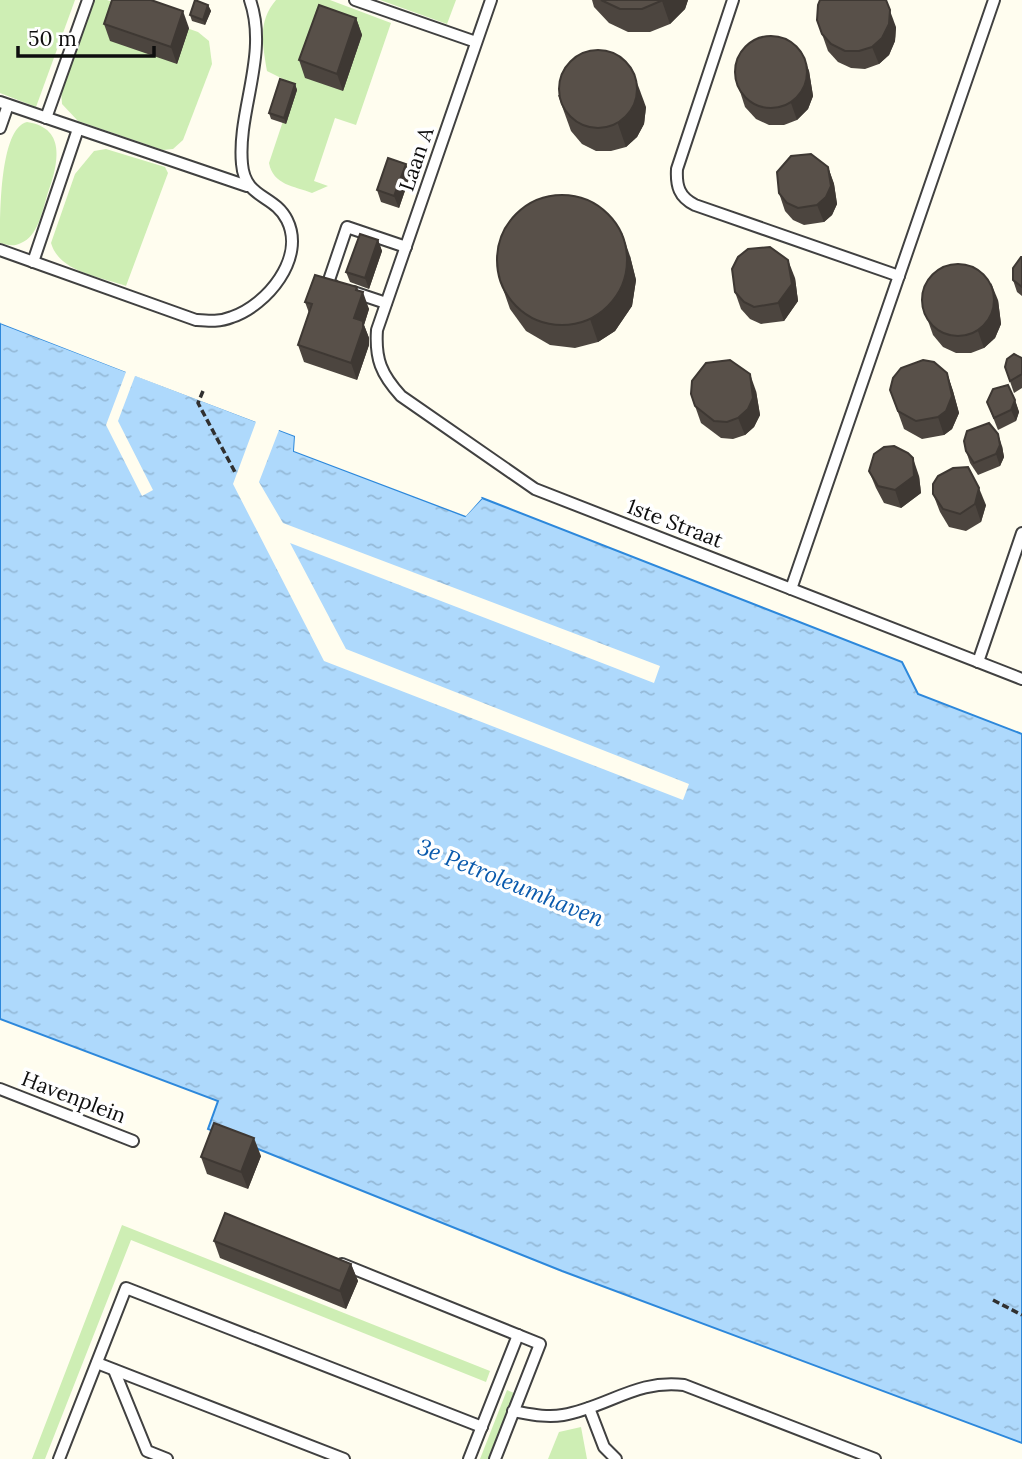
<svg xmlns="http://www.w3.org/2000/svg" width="1022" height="1459" font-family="Lora,serif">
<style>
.grass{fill:#ceeeb4}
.water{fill:url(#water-ripples);stroke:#2d88db;stroke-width:2}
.pier{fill:#fffdef}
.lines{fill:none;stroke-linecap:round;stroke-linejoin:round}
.service-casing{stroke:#414141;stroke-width:14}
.path{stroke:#303030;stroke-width:3.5;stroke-dasharray:7 3.5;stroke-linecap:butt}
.service{stroke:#fff;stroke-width:10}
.wall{fill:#4c453f}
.shaded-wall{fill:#3e3833}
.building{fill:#585049;stroke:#3e3833;stroke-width:2}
.labels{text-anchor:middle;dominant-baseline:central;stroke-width:7;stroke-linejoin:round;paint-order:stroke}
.street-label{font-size:21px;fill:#0e0e0e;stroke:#fff}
.water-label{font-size:23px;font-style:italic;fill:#0a5aad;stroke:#fff}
</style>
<defs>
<pattern id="water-ripples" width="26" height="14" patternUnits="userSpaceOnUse" patternTransform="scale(1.75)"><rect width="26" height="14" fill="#aed9fc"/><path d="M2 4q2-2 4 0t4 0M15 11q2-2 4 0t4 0" fill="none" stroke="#94b9d7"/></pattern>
</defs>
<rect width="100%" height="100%" fill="#fffdef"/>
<g class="grass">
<path d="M0 0H75L36 107 0 93Z"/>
<path d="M92 0H107L198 32 209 41 212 64 183 140 173 149 163 150 78 121 62 104 61 90Z"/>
<path d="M276 0H330L391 23 356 125 335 118 314 181 328 186 312 193C294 186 273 185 269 163L295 85 267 71C263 45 257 22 276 0Z"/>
<path d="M380 0H456L447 24Z"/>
<path d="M27 122C69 128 57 168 47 196 42 212 38 236 21 243 14 247 7 245 0 243 0 212 0 128 27 122Z"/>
<path d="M106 149 165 167 168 173 126 286C101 277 59 272 51 243L75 174 94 151Z"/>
<path d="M122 1225 490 1371 486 1382 131 1240 45 1459H32Z"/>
<path d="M507 1390 514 1393 488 1459H480Z"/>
<path d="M581 1427 587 1459H548L559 1432Z"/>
</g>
<path class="water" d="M0 323 295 436 294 451 465 516 482 498 902 662 918 694 1022 734V1443L562 1271 208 1129 218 1101 0 1019Z"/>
<path class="pier" d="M1 320 296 433 297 449 465 512 478 496 482 498 466 516 294 451 295 436 279 430 259 482 283 523 660 666 654 683 290 543 346 649 689 784 683 800 324 661 233 484 256 422 135 376 118 421 153 490 142 496 106 425 126 372 0 323Z"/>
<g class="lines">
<g class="service-casing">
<g id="service">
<path d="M355 0 476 42"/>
<path d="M491 0 377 330C375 359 381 374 401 396L535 489 1022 679"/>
<path d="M733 0 677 169C676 186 679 197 695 205L899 276"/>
<path d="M0 102 247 186"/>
<path d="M46 118 88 0"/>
<path d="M0 128 8 105"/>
<path d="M0 250 196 320C209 321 220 322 232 317 267 305 306 258 287 220 274 194 245 199 242 164 237 111 269 55 250 0"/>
<path d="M33 262 78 129"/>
<path d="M334 286 328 283 347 227 406 247"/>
<path d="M353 292 386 303"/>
<path d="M791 589 994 0"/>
<path d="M978 662 1022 533"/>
<path d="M0 1089 133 1141"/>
<path d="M342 1264 540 1344 495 1459"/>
<path d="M97 1363 344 1459"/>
<path d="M114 1370 147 1451 167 1459"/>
<path d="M589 1408 604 1447 616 1459"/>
<path d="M513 1411C530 1414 546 1418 563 1415 608 1407 637 1379 684 1385L875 1459"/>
<path d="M59 1459 126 1288 482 1427"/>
<path d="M469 1459 518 1335"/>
</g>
</g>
<g class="path">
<path d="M203 391 198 403 236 474"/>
<path d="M993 1300 1022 1315"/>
</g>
<use href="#service" class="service"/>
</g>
<g class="wall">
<path d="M592 0H688L685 9 670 24 650 32H628L609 23 594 7Z"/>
<path d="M208 5 211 11 205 25 192 21 190 15Z"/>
<path d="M356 18 362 35 343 91 305 78 299 60Z"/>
<path d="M104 24 189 28 177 64 110 41Z"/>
<path d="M896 27 895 41 889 55 879 64 865 69 851 68 838 62 828 51 822 34Z"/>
<path d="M802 53 809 71 813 96 808 109 797 120 784 125H769L756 119 745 107 735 76Z"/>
<path d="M295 84 297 90 286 124 271 119 269 113Z"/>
<path d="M558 95 646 107 644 124 637 137 626 147 611 151H596L582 144 571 131Z"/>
<path d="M406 164 410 176 399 208 381 202 377 190Z"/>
<path d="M828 167 834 184 837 204 832 215 824 222 804 225 793 220 785 211 779 193Z"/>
<path d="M378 240 382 251 369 289 350 282 346 272Z"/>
<path d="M630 256 636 280 632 306 615 331 598 342 575 348 550 345 526 331 510 309 502 286Z"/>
<path d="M1022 257V296L1017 292 1013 280Z"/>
<path d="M795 278 798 301 784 321 761 324 750 319 741 309 735 292Z"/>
<path d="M359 291 369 309 364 325 369 338V345L357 380 304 362 298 345 309 313 305 302Z"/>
<path d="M998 300 1001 324 995 338 984 348 971 353H956L943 347 933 335 927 318Z"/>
<path d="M1022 358V388L1014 393 1005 367Z"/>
<path d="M947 373 953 391 959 413 952 429 944 435 922 439 904 429 890 390Z"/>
<path d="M756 391 760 415 754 427 745 435 733 439 721 438 701 423 695 406Z"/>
<path d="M1015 400 1019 412 1016 421 998 430 987 402Z"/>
<path d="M1002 446 1004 457 1000 466 978 475 970 463 966 451Z"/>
<path d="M869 471 919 476 921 493 901 508 884 503 876 488Z"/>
<path d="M933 494 986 505 981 522 966 531 949 527 940 512Z"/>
<path d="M261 1156 248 1189 207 1174 201 1157Z"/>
<path d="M214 1241 351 1264 358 1281 346 1309 220 1258Z"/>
</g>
<g class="shaded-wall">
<path d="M663 0H688L685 9 670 24 662 1Z"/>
<path d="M886 0 896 27 895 41 889 55 879 64 872 47Z"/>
<path d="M208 5 211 11 205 25 203 20Z"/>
<path d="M183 11 189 28 177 64 171 47Z"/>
<path d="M356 18 362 35 343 91 337 74Z"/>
<path d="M802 53 809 71 813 96 808 109 797 120 791 103Z"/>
<path d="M632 69 646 107 644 124 637 137 626 147 618 124Z"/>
<path d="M295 84 297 90 286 124 284 118Z"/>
<path d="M406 164 410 176 399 208 394 196Z"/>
<path d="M828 167 834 184 837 204 832 215 824 222 817 205Z"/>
<path d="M622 233 630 256 636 280 632 306 615 331 598 342 590 319Z"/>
<path d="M378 240 382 251 369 289 365 278Z"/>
<path d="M788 260 795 278 798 301 784 321 778 303Z"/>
<path d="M991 283 998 300 1001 324 995 338 984 348 978 331Z"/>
<path d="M357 287 361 298 363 292 369 309 364 325 369 338V345L357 380 351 363Z"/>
<path d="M947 373 953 391 959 413 952 429 944 435 938 417Z"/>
<path d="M750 374 756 391 760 415 754 427 745 435 738 418Z"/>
<path d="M1015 400 1019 412 1016 421 1011 410Z"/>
<path d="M998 434 1002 446 1004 457 1000 466 996 454Z"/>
<path d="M913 458 919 476 921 493 901 508 895 490Z"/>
<path d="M979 488 986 505 981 522 975 504Z"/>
<path d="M254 1138 261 1156 248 1189 241 1172Z"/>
<path d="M351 1264 358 1281 346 1309 340 1291Z"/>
</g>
<g class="building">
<path d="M112 0H151L183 11 171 47 104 24Z"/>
<path d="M195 0 208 5 203 20 190 15Z"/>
<path d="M601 0H663L642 9H620Z"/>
<path d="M820 0H886L890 10 889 24 882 38 872 47 859 51H845L831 44 822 34 817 20 818 5Z"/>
<path d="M319 5 356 18 337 74 299 60Z"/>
<circle cx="771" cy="72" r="36"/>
<circle cx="598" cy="89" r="39"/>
<path d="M280 79 295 84 284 118 269 113Z"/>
<path d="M811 154 828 167 831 186 826 197 817 205 798 208 787 203 779 193 777 172 791 156Z"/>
<path d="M388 158 406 164 394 196 377 190Z"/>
<circle cx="562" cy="260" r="65"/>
<path d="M360 234 378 240 365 278 346 272Z"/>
<path d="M770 247 788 260 792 284 778 303 754 307 744 302 735 292 732 269 738 257 748 249Z"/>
<path d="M1021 257H1022V287L1013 280V268Z"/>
<circle cx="958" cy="300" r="36"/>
<path d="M315 275 357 287 356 290 363 292 354 318 363 321V328L351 363 298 345 312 304 305 302Z"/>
<path d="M1014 354 1022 358V374L1010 381 1005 367 1007 359Z"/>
<path d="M730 360 750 374 753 398 748 409 738 418 727 422 714 421 695 406 691 394 692 381 706 363Z"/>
<path d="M923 360 934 362 947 373 952 396 946 411 938 417 916 421 898 411 890 390 893 378 901 368Z"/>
<path d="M1008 385 1015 400 1011 410 994 418 987 402 993 389Z"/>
<path d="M989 423 998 434 1000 445 996 454 974 463 966 451 964 441 967 431Z"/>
<path d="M894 446 908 453 913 458 914 476 895 490 878 486 869 471 874 454 884 447Z"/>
<path d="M968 467 979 488 975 504 960 514 943 509 933 494V484L938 476 953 468Z"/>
<path d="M214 1123 254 1138 241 1172 201 1157Z"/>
<path d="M225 1213 351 1264 340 1291 214 1241Z"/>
</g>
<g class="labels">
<g class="street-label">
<text transform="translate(416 159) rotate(-71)">Laan A</text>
<text transform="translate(675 523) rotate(21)">1ste Straat</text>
<text transform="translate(74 1097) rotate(21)">Havenplein</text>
</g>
<g class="water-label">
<text transform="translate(511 882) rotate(22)">3e Petroleumhaven</text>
</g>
</g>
<path d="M18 46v10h136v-10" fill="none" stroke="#0e0e0e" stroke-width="3.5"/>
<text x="28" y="46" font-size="21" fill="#0e0e0e" stroke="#ffffff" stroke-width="5" paint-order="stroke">50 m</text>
</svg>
